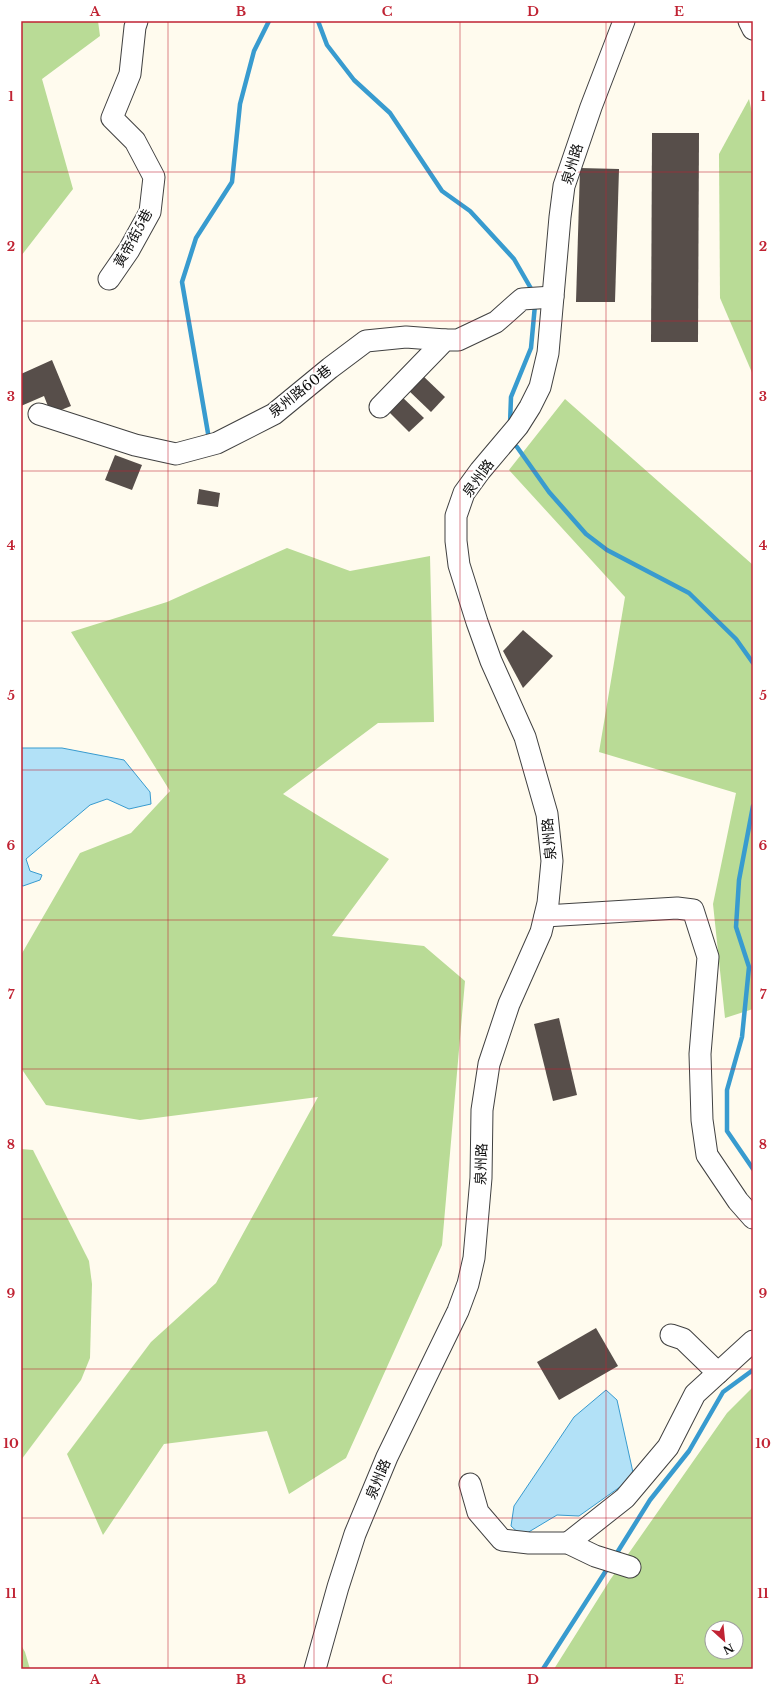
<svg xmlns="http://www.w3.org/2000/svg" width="774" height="1690" font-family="'Libre Baskerville','Noto Sans TC',serif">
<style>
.forest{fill:#b9db96;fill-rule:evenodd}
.water{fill:#b2e1f7;stroke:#389bcf}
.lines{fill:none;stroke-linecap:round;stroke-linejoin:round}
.stream{stroke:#389bcf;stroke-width:4.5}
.building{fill:#574e4a}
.minor-casing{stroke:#414141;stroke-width:23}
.minor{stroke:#fff;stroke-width:21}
.grid{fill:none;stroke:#c02333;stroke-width:1;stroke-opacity:0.55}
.labels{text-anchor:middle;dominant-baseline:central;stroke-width:4;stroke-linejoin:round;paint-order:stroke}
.street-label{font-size:14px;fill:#0e0e0e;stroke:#fff}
.neatline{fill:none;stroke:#c02333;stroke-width:1.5}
.grid-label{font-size:13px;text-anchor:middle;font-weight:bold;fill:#c02333}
</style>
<rect width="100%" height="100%" fill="#fffbee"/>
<g class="forest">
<path d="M21 21H98L100 36 42 79 73 189 21 256Z"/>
<path d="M749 99 753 117V375L720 298 719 154Z"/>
<path d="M565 399 753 565V1009L725 1018 713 904 736 793 599 752 625 597 509 470Z"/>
<path d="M287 548 350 571 430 556 434 722 378 723 283 794 389 859 332 936 424 946 465 981 442 1245 346 1458 289 1494 267 1431 164 1444 103 1535 67 1454 151 1342 216 1283 318 1097 140 1120 46 1105 21 1068V955L80 853 131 833 170 791 71 632 167 602Z"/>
<path d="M21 1149 33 1150 89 1261 92 1284 90 1358 81 1380 21 1460Z"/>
<path d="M753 1387V1669H554L610 1580 727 1413ZM712 1628H736V1652H712Z"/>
<path d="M21 1645 25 1652 30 1669H21Z"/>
</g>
<g class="water">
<path d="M21 748H62L124 760 150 792 151 804 129 809 107 799 90 805 26 859 30 871 42 875 40 880 23 886 21 885Z"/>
<path d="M606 1390 617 1400 634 1477 579 1516 557 1515 522 1536 511 1526 514 1506 574 1417Z"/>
</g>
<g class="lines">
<g class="stream">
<path d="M318 21 327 45 354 80 390 113 442 191 470 211 514 259 533 292"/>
<path d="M510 424 511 397 531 348 535 305"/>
<path d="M209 439 182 282 196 238 232 182 240 104 254 51 269 21"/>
<path d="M517 447 549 492 586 534 607 550 689 593 736 639 753 663"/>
<path d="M753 806 739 880 736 927 749 967 742 1037 727 1090V1131L753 1169"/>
<path d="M615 1556 650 1500 689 1451 723 1392 753 1370"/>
<path d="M543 1669 609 1566"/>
</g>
</g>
<g class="building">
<path d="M652 133H699L698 342H651Z"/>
<path d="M580 168 619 169 615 302H576Z"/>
<path d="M52 360 71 406 51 414 44 396 21 406V374Z"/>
<path d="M421 374 445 397 431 412 406 388Z"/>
<path d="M399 394 424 418 409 432 385 408Z"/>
<path d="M115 455 142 465 132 490 105 480Z"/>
<path d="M199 489 220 493 218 507 197 504Z"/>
<path d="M523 630 553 656 523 688 503 651Z"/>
<path d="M559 1018 577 1095 553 1101 534 1024Z"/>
<path d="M596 1328 618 1366 559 1400 537 1362Z"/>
</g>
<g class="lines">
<g class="minor-casing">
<g id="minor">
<path d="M749 21 753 29"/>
<path d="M109 279 129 250 150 212 154 177 135 141 112 118 130 74 135 27 137 21"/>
<path d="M380 407 445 340H458L496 322 522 299 553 297"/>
<path d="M39 414 135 445 176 454 217 443 274 414 330 368 366 341 406 337 445 340"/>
<path d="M545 916 677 908 693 910 708 957 700 1054 702 1120 707 1155 738 1201 753 1218"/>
<path d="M671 1335 683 1339 718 1373"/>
<path d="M470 1484 478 1512 502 1540 529 1543H568L595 1556 630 1567"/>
<path d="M568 1543 625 1498 668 1447 695 1394 753 1341"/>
<path d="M315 1669 338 1587 355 1534 387 1457 458 1311 468 1284 474 1258 481 1178 482 1110 489 1064 509 1004 541 932 548 903 552 861 547 814 525 737 491 661 477 622 459 565 456 541V516L464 493 480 471 518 426 530 407 540 387 548 353 560 217 564 186 591 107 624 21"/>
</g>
</g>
<use href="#minor" class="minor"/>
</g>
<path class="grid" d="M168 21V1669M314 21V1669M460 21V1669M606 21V1669M21 172H753M21 321H753M21 471H753M21 621H753M21 770H753M21 920H753M21 1069H753M21 1219H753M21 1369H753M21 1518H753"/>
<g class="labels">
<g class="street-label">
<text transform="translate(572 164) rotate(-73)">泉州路</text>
<text transform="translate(133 238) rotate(-61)">黃帝街5巷</text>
<text transform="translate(300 391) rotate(-38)">泉州路60巷</text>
<text transform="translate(478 478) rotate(-54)">泉州路</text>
<text transform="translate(549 839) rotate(-95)">泉州路</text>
<text transform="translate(481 1164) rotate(-88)">泉州路</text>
<text transform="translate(378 1479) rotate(-67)">泉州路</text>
</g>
</g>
<rect width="774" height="1690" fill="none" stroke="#ffffff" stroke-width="44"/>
<g transform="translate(724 1640) rotate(153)"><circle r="19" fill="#ffffff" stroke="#9f9f9f"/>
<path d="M0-3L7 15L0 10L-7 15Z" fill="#c02333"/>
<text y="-6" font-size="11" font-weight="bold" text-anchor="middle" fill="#0e0e0e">N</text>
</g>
<rect x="22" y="22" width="730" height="1646" class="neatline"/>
<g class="grid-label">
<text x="95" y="16">A</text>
<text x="241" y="16">B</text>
<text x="387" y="16">C</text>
<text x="533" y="16">D</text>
<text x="679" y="16">E</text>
<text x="11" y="101">1</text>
<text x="763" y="101">1</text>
<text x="11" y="251">2</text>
<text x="763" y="251">2</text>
<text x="11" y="401">3</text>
<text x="763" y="401">3</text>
<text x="11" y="550">4</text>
<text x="763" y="550">4</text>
<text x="11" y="700">5</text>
<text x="763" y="700">5</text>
<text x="11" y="850">6</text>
<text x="763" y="850">6</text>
<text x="11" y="999">7</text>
<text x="763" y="999">7</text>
<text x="11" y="1149">8</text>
<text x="763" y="1149">8</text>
<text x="11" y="1298">9</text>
<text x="763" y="1298">9</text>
<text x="11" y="1448">10</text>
<text x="763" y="1448">10</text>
<text x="11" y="1598">11</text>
<text x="763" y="1598">11</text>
<text x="95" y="1684">A</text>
<text x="241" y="1684">B</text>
<text x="387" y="1684">C</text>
<text x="533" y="1684">D</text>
<text x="679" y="1684">E</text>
</g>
</svg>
